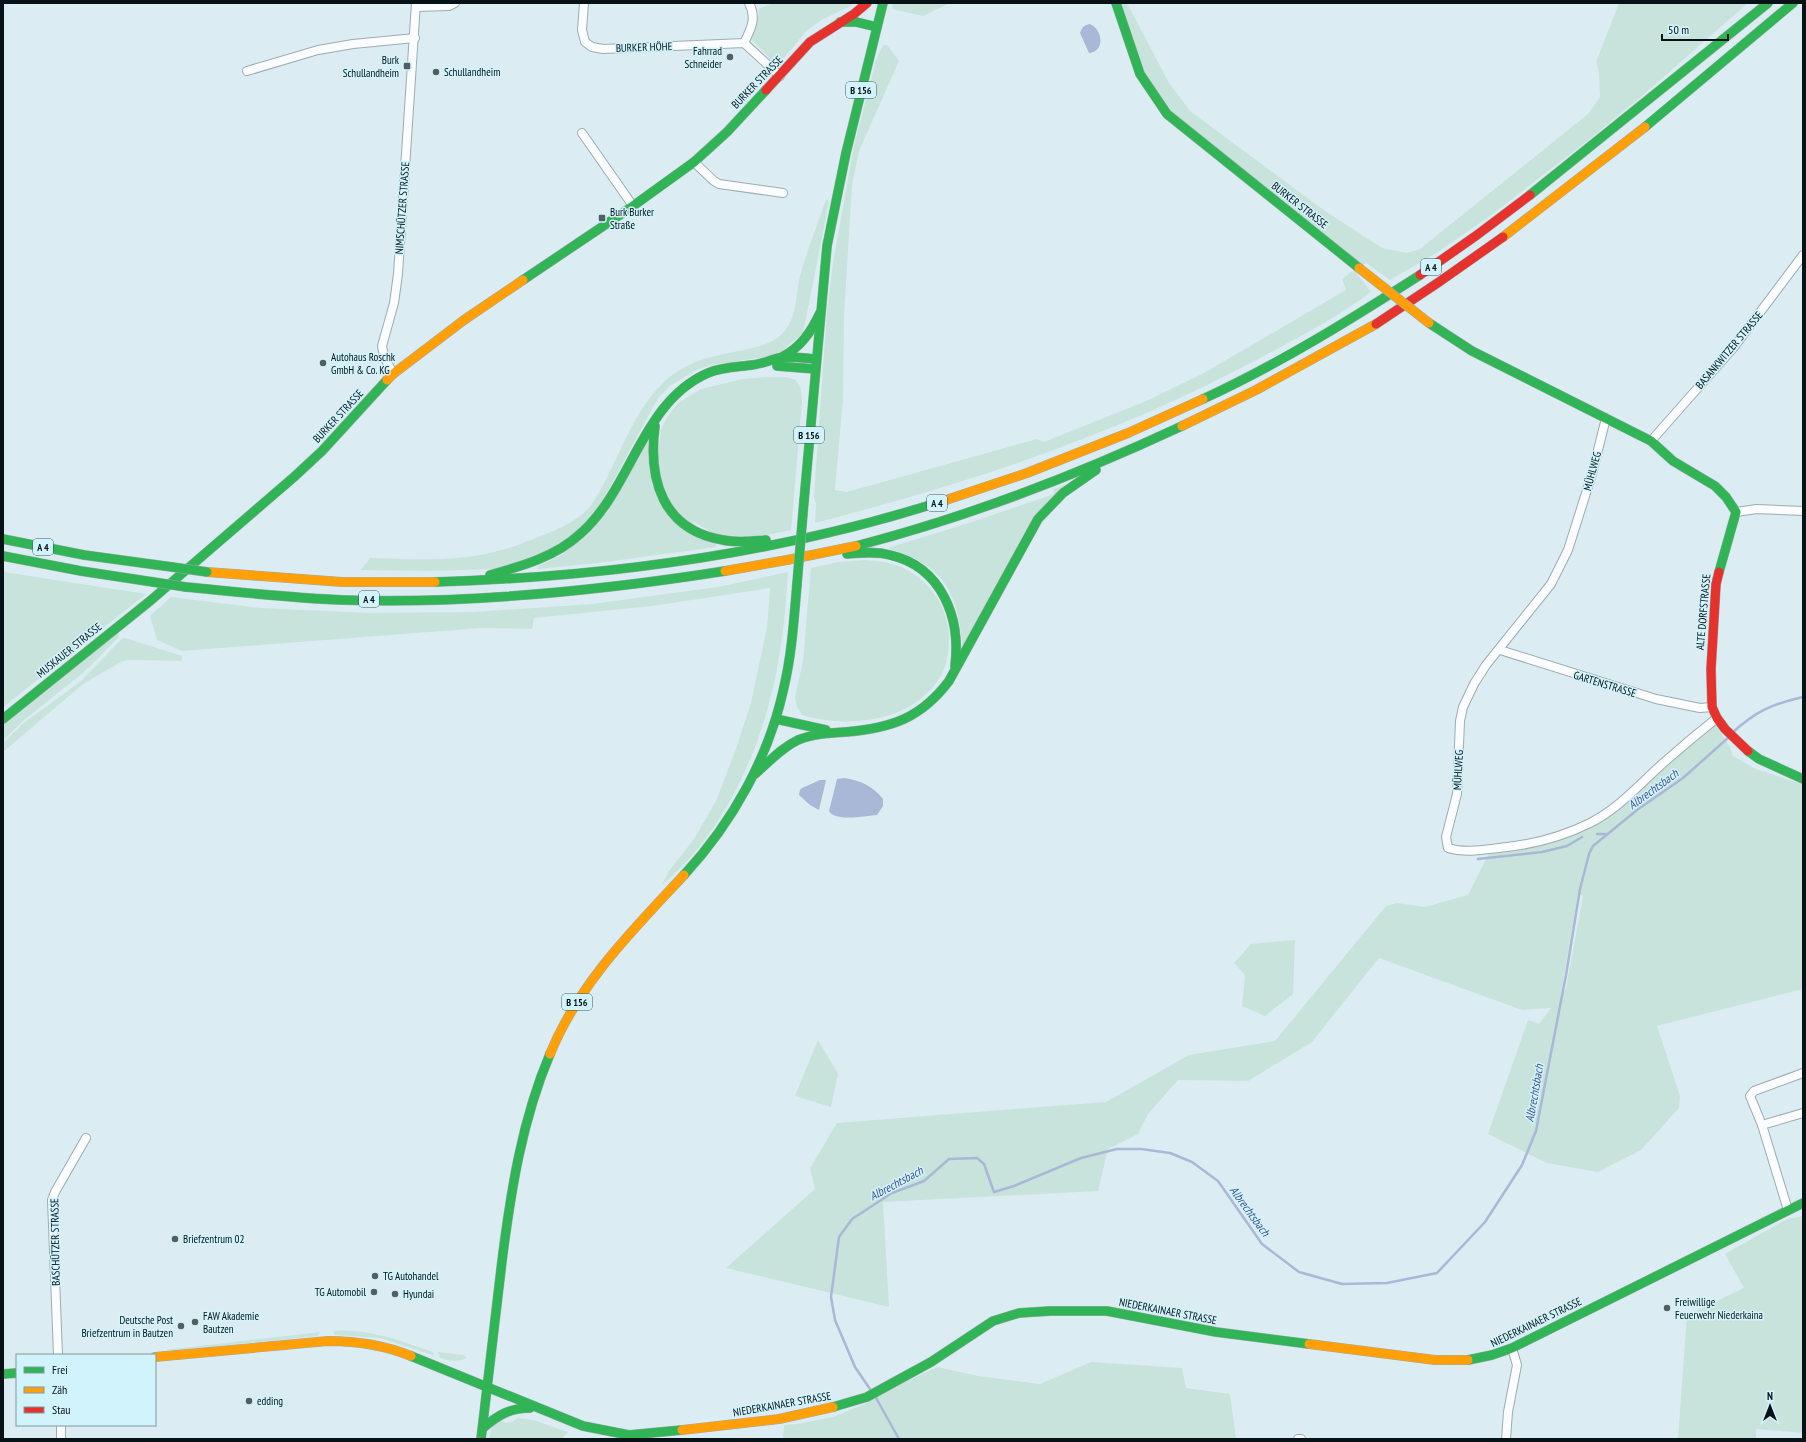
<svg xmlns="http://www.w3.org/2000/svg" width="1806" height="1442" font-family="'PT Sans Narrow',sans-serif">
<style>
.green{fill:#c8e3db;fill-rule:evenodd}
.water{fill:#a9b8d7}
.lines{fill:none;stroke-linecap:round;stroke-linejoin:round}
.stream{stroke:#a9b8d7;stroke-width:2.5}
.street-casing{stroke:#9dacaf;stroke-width:10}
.fast-casing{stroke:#9dacaf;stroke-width:10}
.slow-casing{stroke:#9dacaf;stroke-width:10}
.jam-casing{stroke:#9dacaf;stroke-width:10}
.street{stroke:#fafcfd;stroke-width:8}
.fast{stroke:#30b455;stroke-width:9}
.slow{stroke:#ff9f0a;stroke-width:9}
.jam{stroke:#e5322d;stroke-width:9}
.fast-bridge-casing{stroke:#9dacaf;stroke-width:10;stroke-linecap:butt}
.slow-bridge-casing{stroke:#9dacaf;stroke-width:10;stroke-linecap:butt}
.fast-bridge{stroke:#30b455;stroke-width:9}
.slow-bridge{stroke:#ff9f0a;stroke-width:9}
.poi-dot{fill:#515f62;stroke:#d1f3fc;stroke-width:1.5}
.labels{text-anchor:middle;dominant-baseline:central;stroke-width:3;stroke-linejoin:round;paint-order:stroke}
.shield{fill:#d1f3fc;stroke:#43565a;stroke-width:1}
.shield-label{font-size:10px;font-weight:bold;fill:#061215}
.street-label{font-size:11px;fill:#061215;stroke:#d1f3fc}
.poi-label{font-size:11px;fill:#061215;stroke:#d1f3fc;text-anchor:start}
.water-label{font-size:12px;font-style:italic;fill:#42548b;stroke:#d1f3fc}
</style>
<rect width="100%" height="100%" fill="#dbedf2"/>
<g class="green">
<path d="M773 3H854L849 7 823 19 806 31 785 57 776 65 752 40C753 28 759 22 759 9Z"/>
<path d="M893 3H950L923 16 892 9Z"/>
<path d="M1116 3H1127L1169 83 1190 111 1325 211 1382 248 1407 253 1420 249 1588 114 1600 97 1599 72 1596 62 1619 3H1748L1642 96 1586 142 1490 216 1438 252 1390 280 1366 263 1359 267 1167 114 1151 91Z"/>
<path d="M883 45H887L899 61 859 151 852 185 844 316 843 399 835 490 847 492 1037 439 1044 442 1144 402 1204 373 1346 290 1342 279 1354 270 1371 292C1336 318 1296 339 1258 359 1116 435 970 483 815 523L816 504 814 497 827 311 833 263 854 146 876 60Z"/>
<path d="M826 199 829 202 803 333 777 355 712 365 698 369 670 386 659 397 652 409 601 504 577 531 546 552 494 569 429 571 361 570 370 558C409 559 452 562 490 553 509 549 528 541 546 534 563 527 583 518 594 501 618 463 630 415 663 383 674 371 695 361 711 357 730 351 769 349 782 334 798 317 795 298 800 276 807 250 818 224 826 199Z"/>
<path d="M768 377H786L796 380 801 389 802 402 791 530 757 537 716 535 674 510 656 472 661 429 668 416 678 403 701 389 743 379Z"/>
<path d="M648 440 652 486 716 543V547L598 563 537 569 539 566 563 554Z"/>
<path d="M1083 478 1050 502 963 654C960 622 957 586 927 566 916 558 901 553 888 548L975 521 1054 494V489Z"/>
<path d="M865 560C873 561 882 561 889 563 926 572 951 607 949 644 948 654 946 667 941 676 913 722 849 729 802 715L797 707 795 697 803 661 811 568 839 562Z"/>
<path d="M3 571 10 573 146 594 3 707Z"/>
<path d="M788 572C786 609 782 647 774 683 758 757 721 836 662 885L669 871 694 839 716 801 736 749 751 703 767 627 770 588 652 606 534 618 532 629 481 628 182 651 157 640 150 616 171 597 261 608 369 613 474 612 592 604 718 587Z"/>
<path d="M118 633 119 637 83 673 24 720 3 740V726Z"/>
<path d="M123 638H125L182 656V661L137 660H127L119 663 83 684 3 752V743L24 723 81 681Z"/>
<path d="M1715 724 1730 747 1733 756 1756 769 1802 784 1803 989 1657 1026 1680 1096 1679 1108 1641 1150 1598 1172 1547 1163 1488 1134 1528 1020 1539 1024 1551 1008 1522 1010 1379 958 1312 1042 1248 1081 1178 1080 1148 1114 1138 1134 1108 1149 1098 1191 883 1202 889 1307 726 1268 815 1189 810 1168 837 1123 1106 1102 1189 1055 1275 1041 1386 906 1397 903 1425 907 1468 895 1491 849 1576 829 1642 788ZM1578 893 1583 896 1566 988 1561 994Z"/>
<path d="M1295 940 1293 994 1265 1016 1242 1006 1245 975 1234 963 1251 944Z"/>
<path d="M818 1040 838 1074 831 1107 795 1096Z"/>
<path d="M1803 1216V1433L1756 1429V1439H1678L1687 1315 1744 1288 1725 1254 1787 1219Z"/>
<path d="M333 1331C368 1328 401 1341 433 1352L435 1356 380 1338 335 1335Z"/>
<path d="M320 1332 317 1336 180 1350H165Z"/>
<path d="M438 1352 464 1355 467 1358C457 1362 449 1361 440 1358Z"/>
<path d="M1091 1362 1182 1368 1186 1388 1230 1394 1236 1439 783 1438 784 1425 797 1424 833 1417 869 1402 883 1393 937 1367 978 1376 1040 1384Z"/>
<path d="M518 1418 533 1420 568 1432 562 1439H489L491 1429 500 1419 505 1423 512 1422Z"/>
</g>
<g class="water">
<path d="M1090 24C1102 29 1106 51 1089 53L1080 33C1082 27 1084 25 1090 24Z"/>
<path d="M844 778C860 780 874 787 883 799V806L877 815C866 816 835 822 829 811L837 779Z"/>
<path d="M820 780H826L819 810 810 805 799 795 800 790 802 788Z"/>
</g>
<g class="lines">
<g class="stream">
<path d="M1732 733C1756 711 1772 704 1803 697"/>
<path d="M1597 834H1607"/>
<path d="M1478 859 1542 852 1567 846 1582 837"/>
<path d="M872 1392 855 1367 835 1320 831 1297 839 1237 852 1219 892 1193 924 1181 949 1159 977 1158 984 1164 994 1192 1014 1186 1081 1158 1117 1149H1141L1170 1153 1192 1162 1218 1181 1262 1244 1299 1272 1342 1284 1387 1283 1437 1273 1485 1222 1522 1165 1536 1131 1566 975 1580 889 1589 854 1593 846 1637 810 1683 778 1729 737"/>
<path d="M875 1396 899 1439"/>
</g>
<g class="street-casing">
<g id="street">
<path d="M584 3 582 30 585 42 592 47 603 49 744 43 780 76"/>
<path d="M416 7 449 6 455 3"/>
<path d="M744 43C751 29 757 18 749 3"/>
<path d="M247 71 318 50 353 44 415 38"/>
<path d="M582 133 633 206"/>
<path d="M694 162 714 181 719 184 783 193"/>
<path d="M393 374 384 356 382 346 394 303 398 274 416 3"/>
<path d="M1606 418 1592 474 1568 550 1551 584 1486 665 1474 684 1463 707 1460 721 1457 794 1446 837 1448 848C1464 853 1482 850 1499 848 1530 845 1562 837 1590 823 1618 809 1639 785 1661 765 1679 749 1698 733 1717 718"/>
<path d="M1651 441 1734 347 1803 255"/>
<path d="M1736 512 1757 509 1803 511"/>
<path d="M1500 650 1656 699 1700 708 1712 707"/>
<path d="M1762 1125 1803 1113"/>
<path d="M1788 1210 1762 1125 1750 1096 1754 1091 1803 1073"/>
<path d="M58 1355 52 1200 55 1192 86 1138"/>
<path d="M61 1425V1439"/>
<path d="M1298 1439H1301"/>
<path d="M1506 1439 1508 1412 1517 1365 1512 1348"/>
</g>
</g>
<g class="fast-casing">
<g id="fast">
<path d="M1116 3 1140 74 1167 114 1359 268"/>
<path d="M840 22H856L877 27"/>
<path d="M1645 127 1793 3"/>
<path d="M1530 195 1768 3"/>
<path d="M523 280 633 206 694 162 727 132 766 90"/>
<path d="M1429 323 1472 351 1651 441 1673 461 1715 486 1726 497 1736 512 1719 572"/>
<path d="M782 357C801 347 811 332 820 313"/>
<path d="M777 366 815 369"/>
<path d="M1203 399C1279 364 1350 320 1420 275"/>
<path d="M655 426C648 479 662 530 723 540 737 543 752 541 766 540"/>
<path d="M804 501 827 246 846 153 883 3"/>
<path d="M3 539 84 555 172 567"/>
<path d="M856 546C968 517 1077 475 1182 426"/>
<path d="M847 554C861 553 876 551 890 555 942 567 961 618 955 666"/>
<path d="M3 556 81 571 153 582"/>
<path d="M490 575C522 566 555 557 580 534 632 489 641 402 708 373 722 367 738 367 752 365 762 364 770 360 779 358 791 356 803 358 815 359"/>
<path d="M435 582C607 577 782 553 946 500"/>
<path d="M186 587C238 592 290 598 343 600 471 604 598 591 725 571"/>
<path d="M3 719 150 601 294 477 322 451 387 380"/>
<path d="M776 719 826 730"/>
<path d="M1748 751 1759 759 1803 779"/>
<path d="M755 774C769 762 781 748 798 740 813 734 830 733 846 732 892 728 921 718 949 681L1038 519 1063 493 1096 470"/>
<path d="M684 875C733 822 769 757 784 687 792 653 794 618 797 584"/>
<path d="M411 1356 583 1426 629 1435 682 1430"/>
<path d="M1468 1360 1492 1355 1512 1348 1803 1203"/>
<path d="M3 1374 17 1373"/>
<path d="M833 1407 867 1397 931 1362 993 1321 1019 1313 1050 1311H1107L1216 1332 1309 1344"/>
<path d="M483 1428C498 1415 510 1408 530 1408"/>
<path d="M481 1439C488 1380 495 1320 502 1261 511 1190 522 1120 550 1054"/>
</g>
</g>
<g class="slow-casing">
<g id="slow">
<path d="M1503 237 1645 127"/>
<path d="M387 380 393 374 464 320 523 280"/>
<path d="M1182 426 1256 390 1376 324"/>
<path d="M946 500 1027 473 1128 433 1203 399"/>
<path d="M725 571 787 560 856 546"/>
<path d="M207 572 342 582H435"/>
<path d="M550 1054C579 983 633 930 684 875"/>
<path d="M1309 1344 1435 1360H1468"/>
<path d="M155 1357 328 1341C357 1341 384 1345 411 1356"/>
<path d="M682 1430 779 1419 833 1407"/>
</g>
</g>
<g class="jam-casing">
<g id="jam">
<path d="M766 90 810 42 854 14 867 3"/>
<path d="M1420 275 1477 235 1530 195"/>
<path d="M1376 324 1439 282 1503 237"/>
<path d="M1719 572 1716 584 1711 669 1712 707 1717 718 1725 729 1748 751"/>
</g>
</g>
<use href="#street" class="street"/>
<use href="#fast" class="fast"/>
<use href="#slow" class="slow"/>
<use href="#jam" class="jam"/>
<g class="fast-bridge-casing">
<g id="fast-bridge">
<path d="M172 567 207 572"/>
<path d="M153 582 186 587"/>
<path d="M797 584 804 501"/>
</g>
</g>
<g class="slow-bridge-casing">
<path id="slow-bridge" d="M1359 268 1429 323"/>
</g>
<use href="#fast-bridge" class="fast-bridge"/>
<use href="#slow-bridge" class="slow-bridge"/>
</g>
<g class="poi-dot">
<circle cx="730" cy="57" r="4"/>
<rect x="403" y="62" width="8" height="8" rx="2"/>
<circle cx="436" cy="72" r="4"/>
<rect x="598" y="214" width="8" height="8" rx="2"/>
<circle cx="323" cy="363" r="4"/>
<circle cx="175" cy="1239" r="4"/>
<circle cx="375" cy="1276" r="4"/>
<circle cx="374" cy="1292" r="4"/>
<circle cx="395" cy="1294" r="4"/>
<circle cx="1667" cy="1308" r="4"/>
<circle cx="195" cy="1322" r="4"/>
<circle cx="181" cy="1326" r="4"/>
<circle cx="249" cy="1401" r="4"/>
</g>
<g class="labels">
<g class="shield">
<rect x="846" y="82" width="30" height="16" rx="3"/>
<rect x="1421" y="259" width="20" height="16" rx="3"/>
<rect x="794" y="427" width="30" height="16" rx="3"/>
<rect x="927" y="495" width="20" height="16" rx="3"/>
<rect x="33" y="539" width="20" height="16" rx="3"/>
<rect x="359" y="591" width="20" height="16" rx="3"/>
<rect x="562" y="994" width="30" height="16" rx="3"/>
</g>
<g class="shield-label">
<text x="861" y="90">B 156</text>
<text x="1431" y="267">A 4</text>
<text x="809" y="435">B 156</text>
<text x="937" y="503">A 4</text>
<text x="43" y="547">A 4</text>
<text x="369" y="599">A 4</text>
<text x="577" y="1002">B 156</text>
</g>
<g class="street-label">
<text transform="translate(644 47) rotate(-2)">BURKER HÖHE</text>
<text transform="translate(757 82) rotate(-46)">BURKER STRASSE</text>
<text transform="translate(1300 205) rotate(38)">BURKER STRASSE</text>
<text transform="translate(402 208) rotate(-86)">NIMSCHÜTZER STRASSE</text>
<text transform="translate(1729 350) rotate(-50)">BASANKWITZER STRASSE</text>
<text transform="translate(338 416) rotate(-47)">BURKER STRASSE</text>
<text transform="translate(1592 471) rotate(-75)">MÜHLWEG</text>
<text transform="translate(1703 612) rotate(-85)">ALTE DORFSTRASSE</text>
<text transform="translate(69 650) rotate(-39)">MUSKAUER STRASSE</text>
<text transform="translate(1605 684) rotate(17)">GARTENSTRASSE</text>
<text transform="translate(1458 770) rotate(-87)">MÜHLWEG</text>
<text transform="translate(55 1242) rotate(-91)">BASCHÜTZER STRASSE</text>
<text transform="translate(1168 1311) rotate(11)">NIEDERKAINAER STRASSE</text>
<text transform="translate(1536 1322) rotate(-26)">NIEDERKAINAER STRASSE</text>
<text transform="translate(782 1404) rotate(-10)">NIEDERKAINAER STRASSE</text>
</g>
<g class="poi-label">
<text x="722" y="51" text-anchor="end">Fahrrad<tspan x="722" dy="13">Schneider</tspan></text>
<text x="399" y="60" text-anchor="end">Burk<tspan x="399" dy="13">Schullandheim</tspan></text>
<text x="444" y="72">Schullandheim</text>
<text x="610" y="212">Burk Burker<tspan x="610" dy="13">Straße</tspan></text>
<text x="331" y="357">Autohaus Roschk<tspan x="331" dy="13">GmbH &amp; Co. KG</tspan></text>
<text x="183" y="1239">Briefzentrum 02</text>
<text x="383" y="1276">TG Autohandel</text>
<text x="366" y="1292" text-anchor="end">TG Automobil</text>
<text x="403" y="1294">Hyundai</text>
<text x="1675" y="1302">Freiwillige<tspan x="1675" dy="13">Feuerwehr Niederkaina</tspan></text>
<text x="203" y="1316">FAW Akademie<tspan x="203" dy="13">Bautzen</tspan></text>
<text x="173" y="1320" text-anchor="end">Deutsche Post<tspan x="173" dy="13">Briefzentrum in Bautzen</tspan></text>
<text x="257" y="1401">edding</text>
</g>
<g class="water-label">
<text transform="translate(1653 789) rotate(-36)">Albrechtsbach</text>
<text transform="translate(1534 1093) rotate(-80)">Albrechtsbach</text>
<text transform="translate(896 1183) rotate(-28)">Albrechtsbach</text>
<text transform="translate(1250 1211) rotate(54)">Albrechtsbach</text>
</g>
</g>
<rect width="1806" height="1442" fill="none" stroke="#061215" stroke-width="8"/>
<rect x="16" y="1354" width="140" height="72" fill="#d1f3fc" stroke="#8099a0"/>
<rect x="24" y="1367" width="20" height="6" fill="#30b455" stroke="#8099a0"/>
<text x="52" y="1374" font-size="12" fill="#061215">Frei</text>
<rect x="24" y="1387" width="20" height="6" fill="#ff9f0a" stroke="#8099a0"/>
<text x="52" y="1394" font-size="12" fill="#061215">Zäh</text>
<rect x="24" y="1407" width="20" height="6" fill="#e5322d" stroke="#8099a0"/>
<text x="52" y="1414" font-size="12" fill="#061215">Stau</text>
<g transform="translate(1770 1406)" stroke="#d1f3fc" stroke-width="3" paint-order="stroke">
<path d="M0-3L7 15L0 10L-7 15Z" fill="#061215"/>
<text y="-6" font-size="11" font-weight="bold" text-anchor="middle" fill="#061215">N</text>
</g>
<path d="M1662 34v6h66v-6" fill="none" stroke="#061215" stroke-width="2"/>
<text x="1668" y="34" font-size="12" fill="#061215" stroke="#d1f3fc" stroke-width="3" paint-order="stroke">50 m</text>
</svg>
